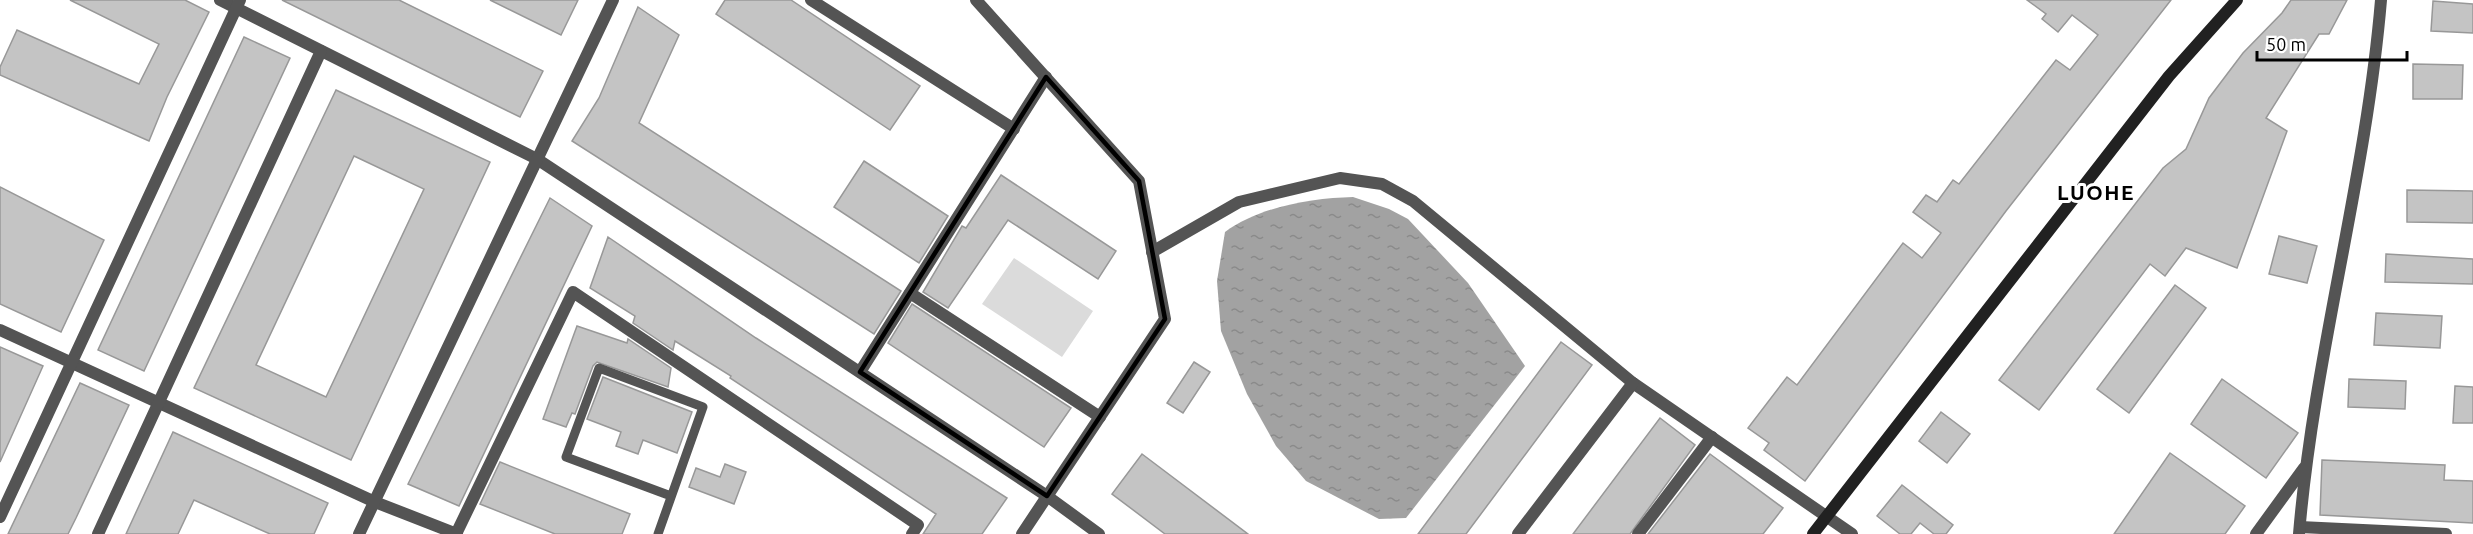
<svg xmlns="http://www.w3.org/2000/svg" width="2473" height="534" font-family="Ubuntu,sans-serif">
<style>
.green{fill:#dbdbdb}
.water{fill:url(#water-ripples)}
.building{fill:#c4c4c4;stroke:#989898;stroke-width:1.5;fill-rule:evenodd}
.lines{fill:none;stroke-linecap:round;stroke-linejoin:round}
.service{stroke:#545454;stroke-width:9}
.minor{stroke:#545454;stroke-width:12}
.secondary{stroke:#212121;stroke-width:12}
.marked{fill:none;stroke:#000;stroke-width:4.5;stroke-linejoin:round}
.labels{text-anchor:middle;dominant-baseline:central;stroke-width:6;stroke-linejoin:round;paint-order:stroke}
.district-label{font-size:21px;font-weight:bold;letter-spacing:1.5px;fill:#000;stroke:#fff}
</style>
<defs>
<pattern id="water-ripples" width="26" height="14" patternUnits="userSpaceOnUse" patternTransform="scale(1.5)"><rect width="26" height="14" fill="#a2a2a2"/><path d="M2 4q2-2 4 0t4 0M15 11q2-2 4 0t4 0" fill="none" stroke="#8a8a8a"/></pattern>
</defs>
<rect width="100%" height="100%" fill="#fff"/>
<path class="green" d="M1014 258 1093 311 1062 357 982 304Z"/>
<path class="water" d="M1353 197 1389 209 1408 219 1468 283 1525 366 1406 518 1379 519 1306 481 1276 446 1247 394 1221 331 1217 281 1225 232C1259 207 1311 198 1353 197Z"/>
<g class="building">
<path d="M70 0H185L209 12 167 97 149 141 0 75V67L17 30 139 84 159 44Z"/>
<path d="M282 0H399L543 71 520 117Z"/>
<path d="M490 0H578L561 35Z"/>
<path d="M725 0H791L920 86 890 130 716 14Z"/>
<path d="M2027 0H2171L2006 211 1805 481 1764 450 1769 443 1748 428 1787 377 1797 385 1903 243 1922 258 1941 233 1913 212 1926 195 1937 202 1953 180 1959 184 2056 60 2070 70 2098 35 2072 15 2058 32 2042 19 2046 14Z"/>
<path d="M2291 0H2347L2329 34H2319L2266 118 2287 131 2237 268 2186 248 2165 276 2150 264 2039 410 1999 380 2163 168 2186 149 2209 98 2243 53 2282 13Z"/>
<path d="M2433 1 2473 4V33L2431 31Z"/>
<path d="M638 7 679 35 639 123 901 291 874 334 572 141 599 98Z"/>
<path d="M244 37 290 58 144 371 98 350Z"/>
<path d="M2413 64 2463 65 2462 99H2413Z"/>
<path d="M336 90 490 162 351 460 194 388ZM354 156 424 189 326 397 256 365Z"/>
<path d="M864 161 948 216 919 263 834 207Z"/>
<path d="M1001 175 1116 251 1098 279 1008 220 948 308 923 292 962 226 966 228Z"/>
<path d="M0 187 104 240 61 332 0 304Z"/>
<path d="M2407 190 2473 191V223L2407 222Z"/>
<path d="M550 198 592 226 459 506 408 484Z"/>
<path d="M2279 236 2317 246 2307 283 2269 274Z"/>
<path d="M608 237 756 338 1007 498 982 534H923L936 514 730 378 731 376 675 341 673 350 633 323 635 316 590 288Z"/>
<path d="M2386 254 2473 259V284L2385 282Z"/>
<path d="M2175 285 2206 308 2129 413 2097 389Z"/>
<path d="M912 304 1071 408 1044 447 888 343Z"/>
<path d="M2376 313 2442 316 2440 348 2374 345Z"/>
<path d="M577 326 627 343 628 339 671 368 668 387 597 362 593 366 575 414 572 413 566 427 543 419Z"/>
<path d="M1561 342 1592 365 1466 534H1418Z"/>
<path d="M0 347 43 366 0 462Z"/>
<path d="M1194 362 1210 372 1183 413 1167 403Z"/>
<path d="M603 377 692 412 677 453 643 440 638 454 616 446 621 432 587 419Z"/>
<path d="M2222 379 2298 433 2266 478 2191 424Z"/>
<path d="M2349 379 2406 381 2405 409 2348 407Z"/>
<path d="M80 383 129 405 76 518 68 534H8Z"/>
<path d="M2455 386 2473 387V423H2453Z"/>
<path d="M1941 412 1970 434 1947 463 1919 441Z"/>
<path d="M1660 418 1695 445 1630 534H1573Z"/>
<path d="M173 432 328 503 314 534H270L194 500 178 534H126Z"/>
<path d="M2170 453 2245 506 2225 534H2114Z"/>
<path d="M1142 454 1248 534H1165L1112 494Z"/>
<path d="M1710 454 1783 508 1763 534H1648Z"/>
<path d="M2322 460 2445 465 2444 480 2473 481V523L2320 515Z"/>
<path d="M500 462 630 514 622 534H555L480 504Z"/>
<path d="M725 464 746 472 734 504 689 487 696 468 720 477Z"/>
<path d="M1902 485 1953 525 1946 534H1934L1920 523 1911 534H1900L1877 516Z"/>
</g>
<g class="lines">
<path class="service" d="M658 534 703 407 599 368 566 457 671 496"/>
<g class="minor">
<path d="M220 0 537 159 1047 496 1099 534"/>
<path d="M811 0 1014 129"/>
<path d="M976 0 1139 181 1165 319 1022 534"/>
<path d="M1152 252 1239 202 1340 178 1382 184 1413 201 1633 383 1852 534"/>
<path d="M910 293 1100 417"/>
<path d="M0 330 375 502 457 534"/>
<path d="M860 372 1046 77"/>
<path d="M0 517 240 0"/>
<path d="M2300 527 2446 534"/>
<path d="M98 534 321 51"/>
<path d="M359 534 613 0"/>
<path d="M456 534 573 292 918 525 912 534"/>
<path d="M1518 534 1633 383"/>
<path d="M1638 534 1712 437"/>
<path d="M2256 534 2304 468"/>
<path d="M2299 534C2314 354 2366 180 2381 0"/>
</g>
<path class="secondary" d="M1813 534 2169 76 2237 0"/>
</g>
<path class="marked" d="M1046 77 1139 181 1165 319 1047 496 860 372Z"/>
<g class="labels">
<g class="district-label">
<text x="2096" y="192">LUOHE</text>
</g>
</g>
<path d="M2257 51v9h150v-9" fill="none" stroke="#000000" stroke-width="3"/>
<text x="2266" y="51" font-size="18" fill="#000000" stroke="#ffffff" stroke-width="4.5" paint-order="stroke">50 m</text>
</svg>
